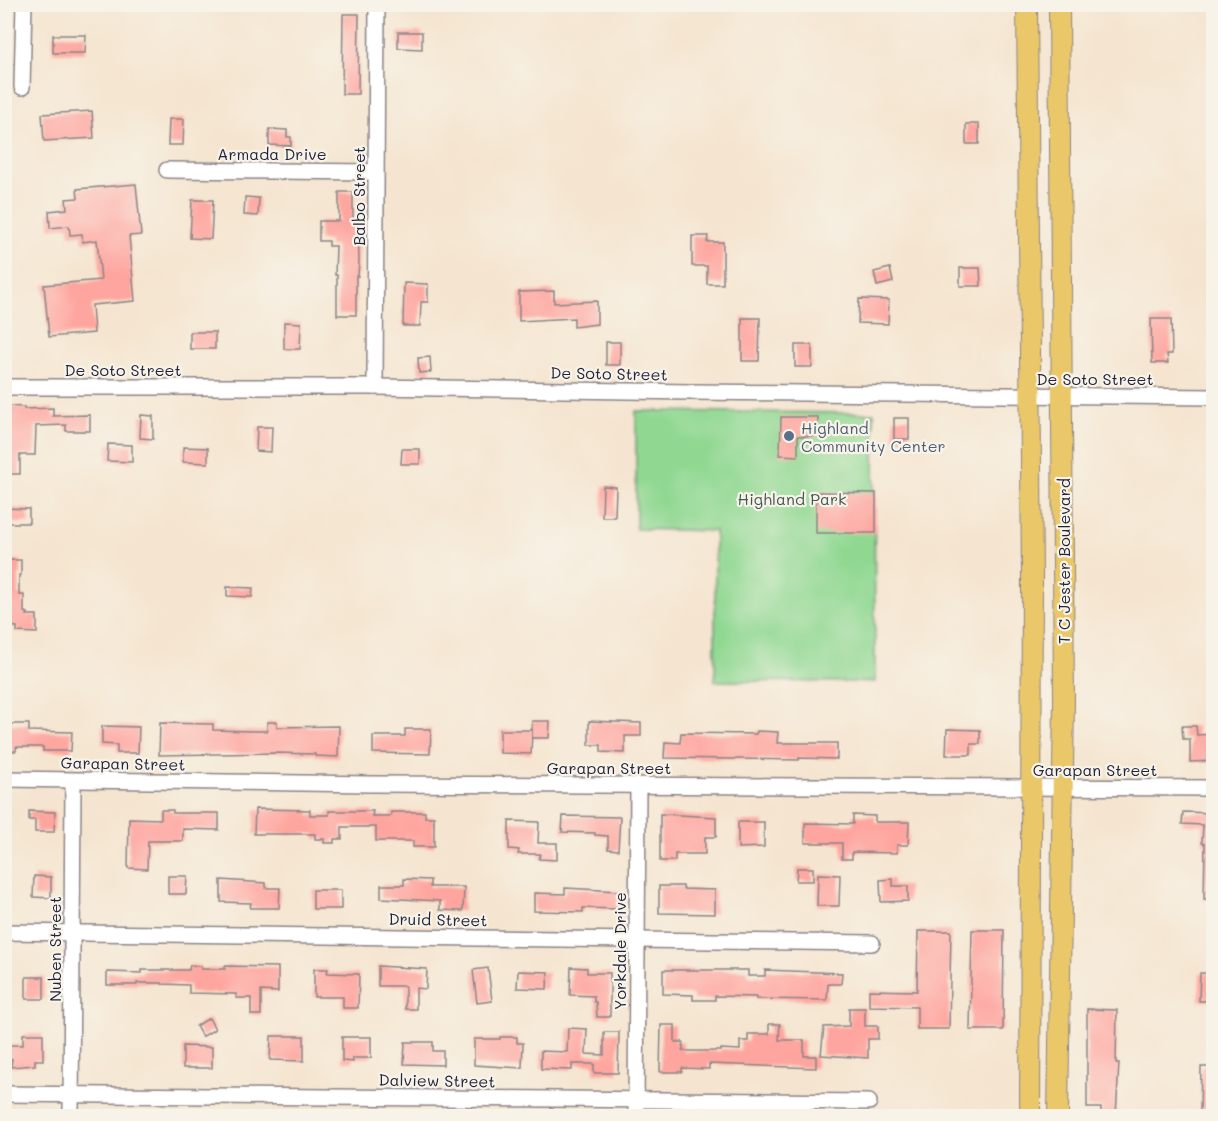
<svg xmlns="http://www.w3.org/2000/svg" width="1218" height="1121" font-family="Mali,sans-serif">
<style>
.green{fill:#90d892;stroke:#597d66;stroke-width:1.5}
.building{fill:#fea59f}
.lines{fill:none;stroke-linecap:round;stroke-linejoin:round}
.minor-casing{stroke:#8c8486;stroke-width:18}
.major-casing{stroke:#8c8486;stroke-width:22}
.minor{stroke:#fff;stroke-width:15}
.major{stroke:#eac769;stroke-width:20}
.service-dot{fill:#5c6f8a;stroke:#f7f3e8;stroke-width:2}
.labels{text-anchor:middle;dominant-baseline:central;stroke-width:4.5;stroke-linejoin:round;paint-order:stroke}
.street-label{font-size:16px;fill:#22223b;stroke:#f7f3e8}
.service-label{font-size:16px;fill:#4e5e75;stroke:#f7f3e8;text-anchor:start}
.park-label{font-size:16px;fill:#435955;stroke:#f7f3e8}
</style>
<rect width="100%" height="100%" fill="#f7f3e8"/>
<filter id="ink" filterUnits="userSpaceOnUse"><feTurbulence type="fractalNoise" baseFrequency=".0167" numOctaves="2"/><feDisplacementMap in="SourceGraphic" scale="12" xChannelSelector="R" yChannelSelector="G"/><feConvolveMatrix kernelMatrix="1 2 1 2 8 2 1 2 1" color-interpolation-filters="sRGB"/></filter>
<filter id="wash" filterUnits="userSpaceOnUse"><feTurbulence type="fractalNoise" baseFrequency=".008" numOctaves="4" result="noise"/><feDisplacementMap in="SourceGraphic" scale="24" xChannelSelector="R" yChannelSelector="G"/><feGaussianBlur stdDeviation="1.35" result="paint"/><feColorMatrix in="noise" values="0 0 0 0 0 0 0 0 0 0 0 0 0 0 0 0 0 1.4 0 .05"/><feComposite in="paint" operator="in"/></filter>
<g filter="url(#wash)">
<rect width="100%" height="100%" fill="#f5e5d0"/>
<path class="green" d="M636 411 874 413 875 682 715 681V531L636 529Z"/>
<g id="blocks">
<g class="building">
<path d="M343 14H359L358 94H342Z"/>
<path d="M398 32H422V49L398 48Z"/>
<path d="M53 35H86L85 53H53Z"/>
<path d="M92 111 94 138 44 141 42 114Z"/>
<path d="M169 119H184L183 145H168Z"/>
<rect x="966" y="124" width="13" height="20"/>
<path d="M269 129 287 130V137H291V146L269 145Z"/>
<path d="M136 184 141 235 129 236 135 301 92 305 94 333 49 337 44 285 101 280 97 240 83 242 82 234 70 235 69 226 50 228 49 211 67 209 66 199 78 198 77 189Z"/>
<path d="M339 192H353V221H358L359 260 358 276H356V315H337V275H335L336 246H329V241H319V221H339Z"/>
<path d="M245 197 259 198 258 216 244 215Z"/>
<path d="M192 200H213L211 239 190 238Z"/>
<path d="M692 236H708L707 242H723V284H707V266H692Z"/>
<path d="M890 268 893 282 877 286 874 272Z"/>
<path d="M960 268H980L981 286H960Z"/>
<path d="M404 283 428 284V302H421L420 326H403Z"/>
<path d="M554 291V303L597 301V324L574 327V318L519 321V292Z"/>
<path d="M859 299 889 300 888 324 858 323Z"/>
<path d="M742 318H760L759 361H742Z"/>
<path d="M1151 319H1171L1172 354H1167L1168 363H1152Z"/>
<path d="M284 322 301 323 300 349H284Z"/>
<rect x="190" y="332" width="25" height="17"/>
<rect x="606" y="342" width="14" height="23"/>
<rect x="795" y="345" width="17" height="22"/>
<path d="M430 357 431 372 419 373 418 358Z"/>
<path d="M6 406 24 407V409L53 408V416L90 415V431H66V425L36 426 35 455H20V474H9V455H4Z"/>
<path d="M141 415 153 416V439L140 438Z"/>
<path d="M781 417H818V436H798V456L780 455Z"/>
<rect x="894" y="418" width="15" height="21"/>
<path d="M257 427H272L271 452 256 451Z"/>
<path d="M108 444 132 445V462L107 461Z"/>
<path d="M183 447 208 448V463L183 462Z"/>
<path d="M402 449H420V464H401Z"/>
<path d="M603 486 616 487 615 517H602Z"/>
<path d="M816 492 876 493V533H816Z"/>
<path d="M5 508 29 509V523H4Z"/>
<path d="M4 560H21V575H19V595H24V612L28 613 27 615H37V633L17 632V627L4 626Z"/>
<path d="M227 587 253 588 252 597 227 596Z"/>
<path d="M532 721H550L549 738H532Z"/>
<path d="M589 721 641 723V736H625V753L601 752V745H589Z"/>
<path d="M267 722H277V727L339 726 338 757 315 756V754L276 753 159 755 160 723 213 724V730L250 731H267Z"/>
<path d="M4 724H29V731L72 732 71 751H43V747H16V751H4Z"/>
<path d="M102 726 139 727 138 753H117V745L102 744Z"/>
<path d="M1182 726H1196L1197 735 1214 734V761L1190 762V739H1183Z"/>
<path d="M405 729H431L430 754 373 753V736H405Z"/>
<path d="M947 729 980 730V744H971V755H946Z"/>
<path d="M500 730H532L531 754 500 753Z"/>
<path d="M757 731 778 732 777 743H837V759L799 758V760L664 758 665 742 680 743 681 733 756 734Z"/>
<path d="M255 809 310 810V815H329V811H373L372 816H391V812H425V817H434V847H413V841H376V827H342V839H334V843H324V839H315V834H254Z"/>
<path d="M161 810H173V813H219V830L183 829V841H148L147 869 128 868 129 818 161 819Z"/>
<path d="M29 811 55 812 54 832H35V820H29Z"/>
<path d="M1183 812 1214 813V900L1204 899 1205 844 1202 843 1203 825 1182 824Z"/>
<path d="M660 814 716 817V837H705V854H675V861H660Z"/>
<path d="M853 815 875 816V822H909L908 845H897V853L852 852V859H842V843H805V823L853 824Z"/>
<path d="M563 816 620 817 618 850 608 849V836L595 835V833L562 832Z"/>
<path d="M509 821 539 822 538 843H557V860L539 859 540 854H518L519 850 509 849Z"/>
<path d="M738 822H764V847L738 848Z"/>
<path d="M797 868H813V881H796Z"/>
<path d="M818 874 840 875 839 906H817Z"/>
<path d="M34 876 51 877V898L33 897Z"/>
<path d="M168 876H187L186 894H168Z"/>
<path d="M404 879 430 880V887H464L463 911 440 910V901L381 898V885H404Z"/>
<path d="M893 879V886H908V901L881 902 880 880Z"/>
<path d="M221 880 266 883V888H280L279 908H250L251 903 221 902Z"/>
<path d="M659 886H683V889L715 890V914L659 913Z"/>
<path d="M565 888 618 891 617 909 583 908V912L534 911V893L565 894Z"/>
<rect x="313" y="890" width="28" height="19"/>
<path d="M972 930H1004L1003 1030H970Z"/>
<path d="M918 931H951L949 1029H917V1007L869 1006V990L917 991Z"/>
<path d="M190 965 201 966V969H225V966L278 967V992L261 991V1015H251V998H236V994L189 993V985L162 984V983H137V985H107V972L142 973V970H189Z"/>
<path d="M378 966 427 969 426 989 416 988V1009H405V986H378Z"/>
<path d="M571 967 587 968V973H610V1017H597L596 1002H594V996L570 995Z"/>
<path d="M488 968 492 1001 477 1003 473 970Z"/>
<path d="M314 969H328L327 973 359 974 358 1008H343V997H314Z"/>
<path d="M663 970H748V976H765V970L842 973 841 984H828L827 1000 756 999V997L715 996V1000H693V995L663 994Z"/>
<path d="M518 971 548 972 547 989 517 988Z"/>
<path d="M1200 973H1214V1001H1199Z"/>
<rect x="26" y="977" width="18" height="22"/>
<path d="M849 1008H865V1026H878V1039H868V1058L821 1055 824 1027 849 1026Z"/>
<path d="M1087 1009 1117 1010 1116 1063H1119L1116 1116H1101V1108H1087Z"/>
<path d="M209 1018 215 1029 202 1037 196 1026Z"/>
<path d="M769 1024H780L779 1040H804V1056H816V1068L709 1064V1069L682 1068V1072H660L661 1025H675V1042H683V1051H721V1049L740 1050V1041H748V1034H769Z"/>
<path d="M568 1028 587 1029 586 1054 604 1055V1032H619L618 1073H594V1064H572V1070L541 1069V1051L567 1052Z"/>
<path d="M23 1034H43V1060H35V1065L11 1067 12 1059 4 1058V1045H23Z"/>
<path d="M271 1036H304V1061L270 1060Z"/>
<path d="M342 1037H371V1058H353V1062L342 1061Z"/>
<path d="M500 1037H517V1043H523L522 1068 474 1065V1039H500Z"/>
<path d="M405 1042H433V1051H443V1065L404 1064Z"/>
<path d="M183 1046 212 1047V1068H183Z"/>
<path d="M1201 1067H1214V1114H1200Z"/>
</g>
</g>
</g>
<g filter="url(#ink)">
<use href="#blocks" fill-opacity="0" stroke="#8c8486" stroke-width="1.5"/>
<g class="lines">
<g class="minor-casing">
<g id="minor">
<path d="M22 87 24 4"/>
<path d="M167 170 375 172"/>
<path d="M4 387H375L690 392 1214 397"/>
<path d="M375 387 377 4"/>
<path d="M4 779 372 784 1214 788"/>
<path d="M4 932 872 943"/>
<path d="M4 1094 869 1102"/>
<path d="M71 1116 73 781"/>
<path d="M636 1116 638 785"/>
</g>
</g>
<g class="major-casing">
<g id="major">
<path d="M1027 4 1032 579 1030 1116"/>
<path d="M1058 1116 1064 701 1059 4"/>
</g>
</g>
<use href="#minor" class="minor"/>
<use href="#major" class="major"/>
</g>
</g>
<circle class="service-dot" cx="789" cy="436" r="6"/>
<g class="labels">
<g class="street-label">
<text x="272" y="153">Armada Drive</text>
<text transform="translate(358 196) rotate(-90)">Balbo Street</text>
<text x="123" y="369">De Soto Street</text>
<text transform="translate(609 373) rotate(1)">De Soto Street</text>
<text x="1095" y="378">De Soto Street</text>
<text transform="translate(1063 561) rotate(-90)">T C Jester Boulevard</text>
<text transform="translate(123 763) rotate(1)">Garapan Street</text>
<text x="609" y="767">Garapan Street</text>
<text x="1095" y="769">Garapan Street</text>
<text transform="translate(438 919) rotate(1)">Druid Street</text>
<text transform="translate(54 949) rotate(-90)">Nuben Street</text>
<text transform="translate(619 951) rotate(-90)">Yorkdale Drive</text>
<text transform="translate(437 1080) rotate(1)">Dalview Street</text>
</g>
<g class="service-label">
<text x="801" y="427">Highland<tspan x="801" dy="18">Community Center</tspan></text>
</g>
<g class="park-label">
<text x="792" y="498">Highland Park</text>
</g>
</g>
<rect width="1218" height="1121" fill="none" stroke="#f7f3e8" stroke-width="24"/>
</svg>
